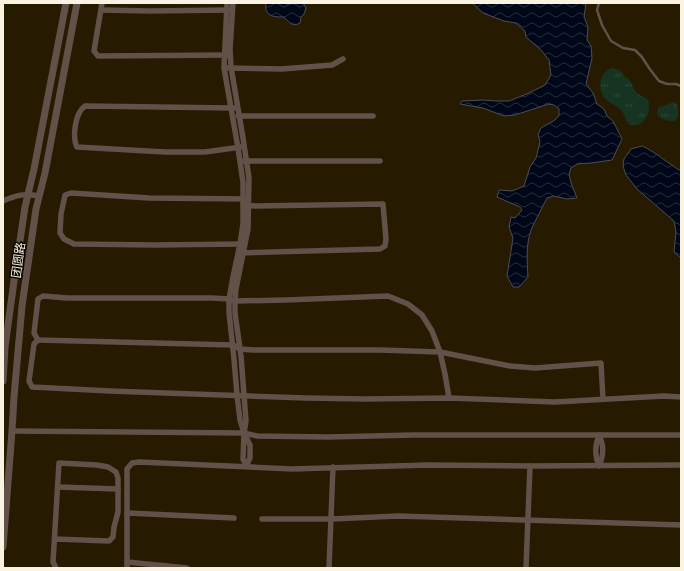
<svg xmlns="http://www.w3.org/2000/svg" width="684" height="571" font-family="Inter,'Noto Sans SC',sans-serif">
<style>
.park{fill:url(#park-tufts)}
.water{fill:url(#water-waves);stroke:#4b4e55}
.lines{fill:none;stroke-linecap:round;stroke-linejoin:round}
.service{stroke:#625148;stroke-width:2.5}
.minor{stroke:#625148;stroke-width:5.5}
.tertiary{stroke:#625148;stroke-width:7}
.labels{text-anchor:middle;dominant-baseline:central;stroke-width:3;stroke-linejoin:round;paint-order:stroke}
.street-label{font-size:12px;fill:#fbf3e2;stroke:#0b0600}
</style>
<defs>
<pattern id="park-tufts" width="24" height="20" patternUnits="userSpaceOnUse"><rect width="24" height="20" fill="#173321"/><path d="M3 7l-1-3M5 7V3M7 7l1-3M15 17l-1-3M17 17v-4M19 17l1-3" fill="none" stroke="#2e4736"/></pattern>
<pattern id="water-waves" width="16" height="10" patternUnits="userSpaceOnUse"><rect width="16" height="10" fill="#000719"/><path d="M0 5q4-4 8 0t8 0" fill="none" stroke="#262c3a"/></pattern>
</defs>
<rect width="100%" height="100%" fill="#261a00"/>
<g class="park">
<path d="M612 68C618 69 622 70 625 77 633 80 631 87 637 93 640 96 645 97 648 99 651 109 648 122 637 125 636 125 632 125 631 125 625 122 625 114 621 110 617 105 612 105 608 101 597 92 597 74 612 68Z"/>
<path d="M673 102 677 104 678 108V117L675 121C668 121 663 120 658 116L657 111 659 107 664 106Z"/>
</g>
<g class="water">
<path d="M266 3H285L287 4 303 3 306 8 304 14 301 17 300 23C291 28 290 21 283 17 273 17 264 16 266 3Z"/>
<path d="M472 3H586L584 17 588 27 587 40 591 46 592 58 586 84 593 93 597 104 604 109 607 116 613 121 622 139 612 160 591 163 577 164 571 168 569 174 571 183 577 198 567 199 554 196 547 198C542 208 536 219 531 230 526 244 527 262 528 277L519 287H513L507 276 513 238 509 227 511 217 515 218 522 210 520 207 497 197 499 190 512 191 524 186 530 167 536 158 540 142 538 134 541 128 555 120 559 115V109L554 105 549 104 515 115 504 116 483 108 460 104 462 101 483 100 496 101H509L529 93 545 85 551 75 549 60 541 50 526 37 525 31 516 23 504 21 483 13Z"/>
<path d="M642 146C656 152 667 163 681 171V258L674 252 676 232 674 221 637 189 626 175 623 166 624 159 631 149Z"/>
</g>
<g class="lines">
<path class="service" d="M599 3 597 10 602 25 611 41 623 48 635 50 642 57 649 68 659 81 667 84H676L681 86"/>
<g class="minor">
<path d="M102 3 94 51 98 56 228 55"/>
<path d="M227 3 224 68 238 148 243 182V224L240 244 233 277 229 299V312L234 359 237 395 240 420 244 433 250 445V458L246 466 243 459 244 433 246 421 241 356 235 313V301L236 289 248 229 249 178 243 138 231 67 230 49 233 3"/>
<path d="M101 10 150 11 230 10"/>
<path d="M227 68 282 69 332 65 343 59"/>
<path d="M234 108 85 106C75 113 72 137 77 147L165 152H205L241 147"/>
<path d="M238 116H373"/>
<path d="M244 161H380"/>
<path d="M3 201C17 195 24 193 39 196"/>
<path d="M243 244 153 245 74 244 64 239 60 233 61 214 65 195 71 193 149 198 247 199"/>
<path d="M240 253 380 249 385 246 386 239 383 204 247 206"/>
<path d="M38 340 34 344 29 381 32 387 110 391 306 398 365 399 449 398 555 402 664 396 681 397"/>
<path d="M449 398 445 374 440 352 380 350H253L240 349 233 345 38 340 34 333 38 299 43 296 67 298H212L229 299 235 301 286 300 388 296 408 304 422 315 432 331 440 352 510 366 535 368 601 363 603 399"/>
<path d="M12 431 244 433 257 436 328 437 414 435H681"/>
<path d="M599 435C604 446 604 454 599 466 594 455 595 445 599 435Z"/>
<path d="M58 487 118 489"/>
<path d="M127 513 234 518"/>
<path d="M262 519H331L398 516 681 525"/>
<path d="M55 539 109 541 113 537 114 527 118 512V478L116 472 108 467 97 465 59 463 53 562 56 568"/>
<path d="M127 562 187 568"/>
<path d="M127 568V469L132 463 139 462 292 469 428 465 530 466 681 465"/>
<path d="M329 568 333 467"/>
<path d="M526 568 530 466"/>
</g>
<g class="tertiary">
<path d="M3 381 5 347 14 281 25 207 34 169 66 3"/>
<path d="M3 547 12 431 14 397 22 306 36 209 45 173 77 3"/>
</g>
</g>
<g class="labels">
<g class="street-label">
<text transform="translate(18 260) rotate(-82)">团圆路</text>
</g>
</g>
<rect width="684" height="571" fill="none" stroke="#fbf3e2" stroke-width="8"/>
</svg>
